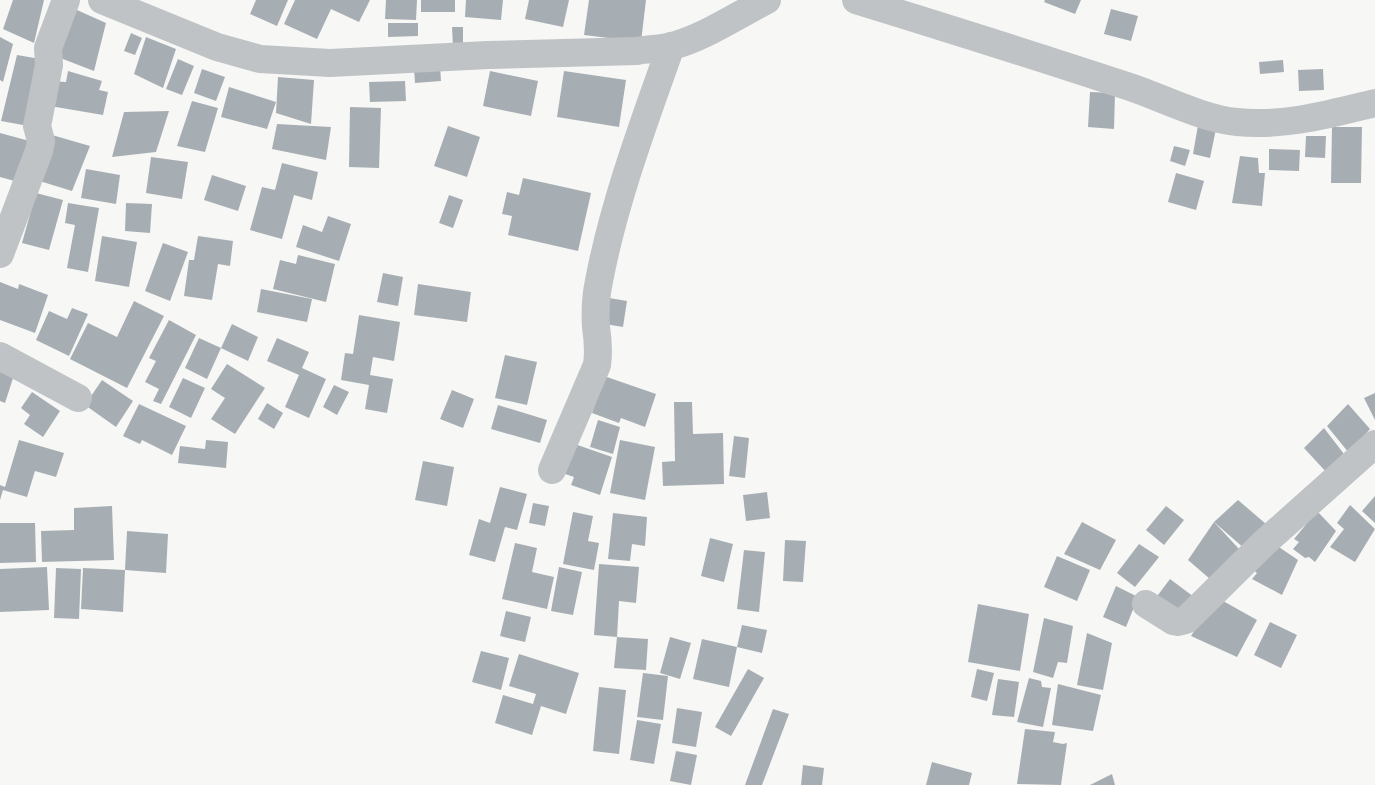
<svg xmlns="http://www.w3.org/2000/svg" width="1375" height="785" font-family="'DM Sans',sans-serif">
<style>
.building{fill:#a7aeb3}
.lines{fill:none;stroke-linecap:round;stroke-linejoin:round}
.minor{stroke:#bfc3c6;stroke-width:28}
</style>
<rect width="100%" height="100%" fill="#f7f7f5"/>
<g class="building">
<path d="M13 0H44L34 43 3 29Z"/>
<path d="M256 0H288L277 26 250 14Z"/>
<path d="M295 0H370L359 22 331 9 317 39 284 24Z"/>
<path d="M386 0H417L416 20 385 19Z"/>
<rect x="421" y="0" width="34" height="12"/>
<path d="M466 0H503L501 20 465 17Z"/>
<path d="M529 0H569L563 27 525 19Z"/>
<path d="M589 0H646L641 42 584 35Z"/>
<path d="M1045 0H1081L1075 14 1044 2Z"/>
<path d="M68 6 106 23 94 71 50 54Z"/>
<path d="M1111 9 1138 16 1131 41 1104 34Z"/>
<path d="M388 23H418V36L388 37Z"/>
<path d="M452 27H463V47H453Z"/>
<path d="M131 33 142 38 135 55 124 51Z"/>
<path d="M0 37 13 44 3 82 0 80Z"/>
<path d="M146 37 176 49 163 88 134 74Z"/>
<path d="M17 55 46 60 34 127 1 121Z"/>
<path d="M178 59 194 66 182 95 166 89Z"/>
<path d="M1283 60 1284 72 1260 74 1259 62Z"/>
<path d="M440 65 441 81 415 83 414 68Z"/>
<path d="M202 69 225 77 216 101 194 93Z"/>
<path d="M1323 69 1324 90 1299 91 1298 70Z"/>
<path d="M68 71 102 81 99 90 108 92 103 115 44 105 52 81 66 82Z"/>
<path d="M490 71 538 81 531 116 483 106Z"/>
<path d="M564 71 626 80 619 127 557 117Z"/>
<path d="M278 77 314 80 311 124 276 113Z"/>
<path d="M405 81 406 101 370 102 369 82Z"/>
<path d="M229 87 276 102 267 129 221 117Z"/>
<path d="M1090 92 1115 93 1114 129 1088 127Z"/>
<path d="M192 101 218 108 205 152 177 146Z"/>
<path d="M350 107 381 108 379 168 349 167Z"/>
<path d="M169 111 156 152 112 157 124 112Z"/>
<path d="M277 124 331 127 326 160 272 149Z"/>
<path d="M1198 125 1216 129 1210 158 1193 154Z"/>
<path d="M448 126 480 137 467 177 434 166Z"/>
<path d="M1332 127H1362L1361 183H1331Z"/>
<path d="M0 133 37 143 22 183 0 177Z"/>
<path d="M52 135 90 146 72 191 33 179Z"/>
<path d="M1306 136H1326L1325 158 1305 157Z"/>
<path d="M1174 146 1190 150 1185 166 1170 161Z"/>
<path d="M1269 149 1300 150 1299 171 1269 170Z"/>
<path d="M1240 156 1258 158 1259 173H1265L1262 206 1232 203Z"/>
<path d="M151 157 188 162 182 199 146 193Z"/>
<path d="M282 163 318 172 312 200 294 195 282 239 250 230 262 187 275 190Z"/>
<path d="M86 169 120 175 116 204 81 198Z"/>
<path d="M1176 173 1204 181 1196 210 1168 202Z"/>
<path d="M212 175 246 186 238 211 204 200Z"/>
<path d="M523 178 591 193 578 251 508 235 512 216 502 214 507 192 519 195Z"/>
<path d="M36 193 63 200 49 250 22 243Z"/>
<path d="M449 195 463 200 453 228 439 223Z"/>
<path d="M68 203 99 208 88 272 67 268 75 225 65 223Z"/>
<path d="M126 203 152 204 150 233 125 231Z"/>
<path d="M328 216 351 224 339 261 296 247 303 225 322 232Z"/>
<path d="M102 236 137 242 129 287 95 281Z"/>
<path d="M198 236 233 241 230 266 218 264 212 300 184 296 189 260H194Z"/>
<path d="M163 243 188 252 170 301 145 291Z"/>
<path d="M298 255 335 264 326 302 273 289 280 260 296 264Z"/>
<path d="M383 273 403 277 398 306 377 302Z"/>
<path d="M0 282 18 289 19 284 48 295 35 333 0 320Z"/>
<path d="M418 284 471 292 467 322 414 315Z"/>
<path d="M261 289 312 299 307 322 257 312Z"/>
<path d="M609 298 627 301 623 327 605 324Z"/>
<path d="M134 301 164 316 127 388 70 359 88 323 117 337Z"/>
<path d="M72 308 88 314 69 356 36 340 49 311 67 319Z"/>
<path d="M359 315 400 322 394 361 373 357 370 375 393 379 387 413 365 409 369 385 341 380 345 353 353 354Z"/>
<path d="M169 320 196 335 161 404 153 401 159 389 145 382 156 361 149 358Z"/>
<path d="M232 324 258 337 248 361 221 348Z"/>
<path d="M199 338 221 348 207 379 185 368Z"/>
<path d="M277 338 309 352 302 368 326 379 309 418 285 407 299 375 267 361Z"/>
<path d="M505 355 537 362 527 405 495 398Z"/>
<path d="M227 364 265 388 235 434 211 419 225 398 211 389Z"/>
<path d="M0 371 14 375 5 403 0 401Z"/>
<path d="M604 376 656 394 645 427 621 418 619 423 592 413Z"/>
<path d="M183 378 205 388 191 418 169 407Z"/>
<path d="M102 380 133 401 116 427 85 405Z"/>
<path d="M334 385 349 392 337 415 323 407Z"/>
<path d="M452 390 474 399 463 428 440 419Z"/>
<path d="M32 392 60 411 43 437 24 424 30 415 21 408Z"/>
<path d="M1375 393V420L1364 398Z"/>
<path d="M674 402H692L693 434 723 433 724 484 663 486 662 462 675 461Z"/>
<path d="M267 403 283 413 274 429 258 419Z"/>
<path d="M139 404 186 426 172 455 142 440 140 444 123 436Z"/>
<path d="M1348 404 1370 429 1349 453 1327 426Z"/>
<path d="M498 405 547 420 540 443 491 429Z"/>
<path d="M598 420 620 427 613 454 590 447Z"/>
<path d="M1324 428 1344 454 1328 474 1304 448Z"/>
<path d="M734 436 749 438 745 478 729 476Z"/>
<path d="M19 440 64 453 56 477 35 471 27 497 3 490 0 500V485L5 487Z"/>
<path d="M206 440 228 442 226 468 178 463 180 446 205 449Z"/>
<path d="M620 440 655 447 645 500 610 493Z"/>
<path d="M566 441 612 457 600 495 571 485 574 477 556 471Z"/>
<path d="M423 461 454 467 447 506 415 500Z"/>
<path d="M500 487 527 494 517 530 505 527 495 562 469 555 479 519 490 523Z"/>
<path d="M767 492 770 518 746 521 743 495Z"/>
<path d="M1375 496V523L1362 511Z"/>
<path d="M1238 500 1266 524 1245 549 1214 522Z"/>
<path d="M533 503 549 506 545 526 529 523Z"/>
<path d="M1350 505 1375 529 1355 562 1330 547 1344 529 1337 523Z"/>
<path d="M112 506 114 560 42 562 41 531 74 530V508Z"/>
<path d="M1166 506 1184 520 1164 545 1146 530Z"/>
<path d="M1317 511 1336 531 1315 562 1309 557 1305 558 1293 549 1299 542 1294 539Z"/>
<path d="M573 512 593 516 588 541 599 543 594 570 563 564Z"/>
<path d="M613 513 647 517 645 546 632 544 630 561 608 559Z"/>
<path d="M1082 522 1116 540 1100 570 1064 554Z"/>
<path d="M1214 522 1240 550 1210 579 1188 560Z"/>
<path d="M0 523H35L36 562 0 563Z"/>
<path d="M127 531 168 534 166 573 125 570Z"/>
<path d="M710 538 733 544 724 582 701 576Z"/>
<path d="M785 540 806 541 803 582 783 581Z"/>
<path d="M515 543 537 548 532 572 554 577 547 609 502 599Z"/>
<path d="M1273 543 1298 560 1282 595 1252 579 1257 573 1250 567Z"/>
<path d="M1139 544 1159 557 1135 587 1117 573Z"/>
<path d="M744 550 765 552 759 612 737 609Z"/>
<path d="M1057 556 1090 570 1077 601 1044 587Z"/>
<path d="M599 564 639 567 636 603 619 601 617 637 594 635Z"/>
<path d="M47 567 49 610 0 612V569Z"/>
<path d="M559 567 582 572 573 615 551 611Z"/>
<path d="M56 568 81 569 79 619 54 618Z"/>
<path d="M83 568 125 570 123 612 81 609Z"/>
<path d="M1170 579 1194 597 1179 617 1155 599Z"/>
<path d="M1116 586 1138 597 1126 627 1103 617Z"/>
<path d="M1216 597 1257 620 1237 657 1191 636Z"/>
<path d="M978 604 1029 614 1020 671 968 662Z"/>
<path d="M506 611 531 617 525 642 500 636Z"/>
<path d="M1044 618 1073 626 1067 663 1058 662 1053 678 1033 672Z"/>
<path d="M1270 622 1297 635 1281 668 1254 655Z"/>
<path d="M742 625 767 630 762 653 737 647Z"/>
<path d="M1087 633 1112 643 1103 690 1077 685Z"/>
<path d="M617 637 648 639 646 670 614 668Z"/>
<path d="M670 637 691 643 680 679 660 673Z"/>
<path d="M702 639 737 647 729 687 693 679Z"/>
<path d="M481 651 509 658 501 690 472 682Z"/>
<path d="M519 654 579 673 566 714 541 706 532 735 495 723 503 695 533 704 536 694 509 686Z"/>
<path d="M748 669 764 678 731 736 715 727Z"/>
<path d="M977 669 994 673 987 701 971 697Z"/>
<path d="M643 673 668 676 663 720 637 717Z"/>
<path d="M1029 678 1041 681 1042 687 1051 688 1043 727 1017 722Z"/>
<path d="M998 679 1019 682 1014 717 992 715Z"/>
<path d="M1058 684 1101 695 1093 731 1052 725Z"/>
<path d="M599 687 626 690 619 754 593 751Z"/>
<path d="M677 708 702 712 696 747 672 743Z"/>
<path d="M773 709 789 714 762 785H745Z"/>
<path d="M637 720 661 724 654 764 630 760Z"/>
<path d="M1025 729 1055 732 1053 742 1063 744 1067 743 1061 785 1017 784Z"/>
<path d="M676 751 697 755 691 785 670 781Z"/>
<path d="M932 762 972 773 969 785H926Z"/>
<path d="M803 765 824 768 822 785H801Z"/>
<path d="M1112 774 1115 785H1090Z"/>
</g>
<g class="lines">
<g class="minor">
<path d="M102 0 217 47 260 59 330 63 488 55 637 51C648 49 660 49 672 46 705 37 736 16 767 0"/>
<path d="M856 0C947 28 1039 57 1130 87 1163 98 1203 119 1237 122 1284 127 1330 114 1375 103"/>
<path d="M0 254 39 151 41 141 37 126 49 65 48 48 66 0"/>
<path d="M0 356 78 398"/>
<path d="M552 470 597 365C599 351 598 340 596 327 595 312 596 295 599 281 614 202 644 122 671 46"/>
<path d="M1146 604 1173 621 1178 622 1186 620 1264 543 1375 444"/>
</g>
</g>
</svg>
